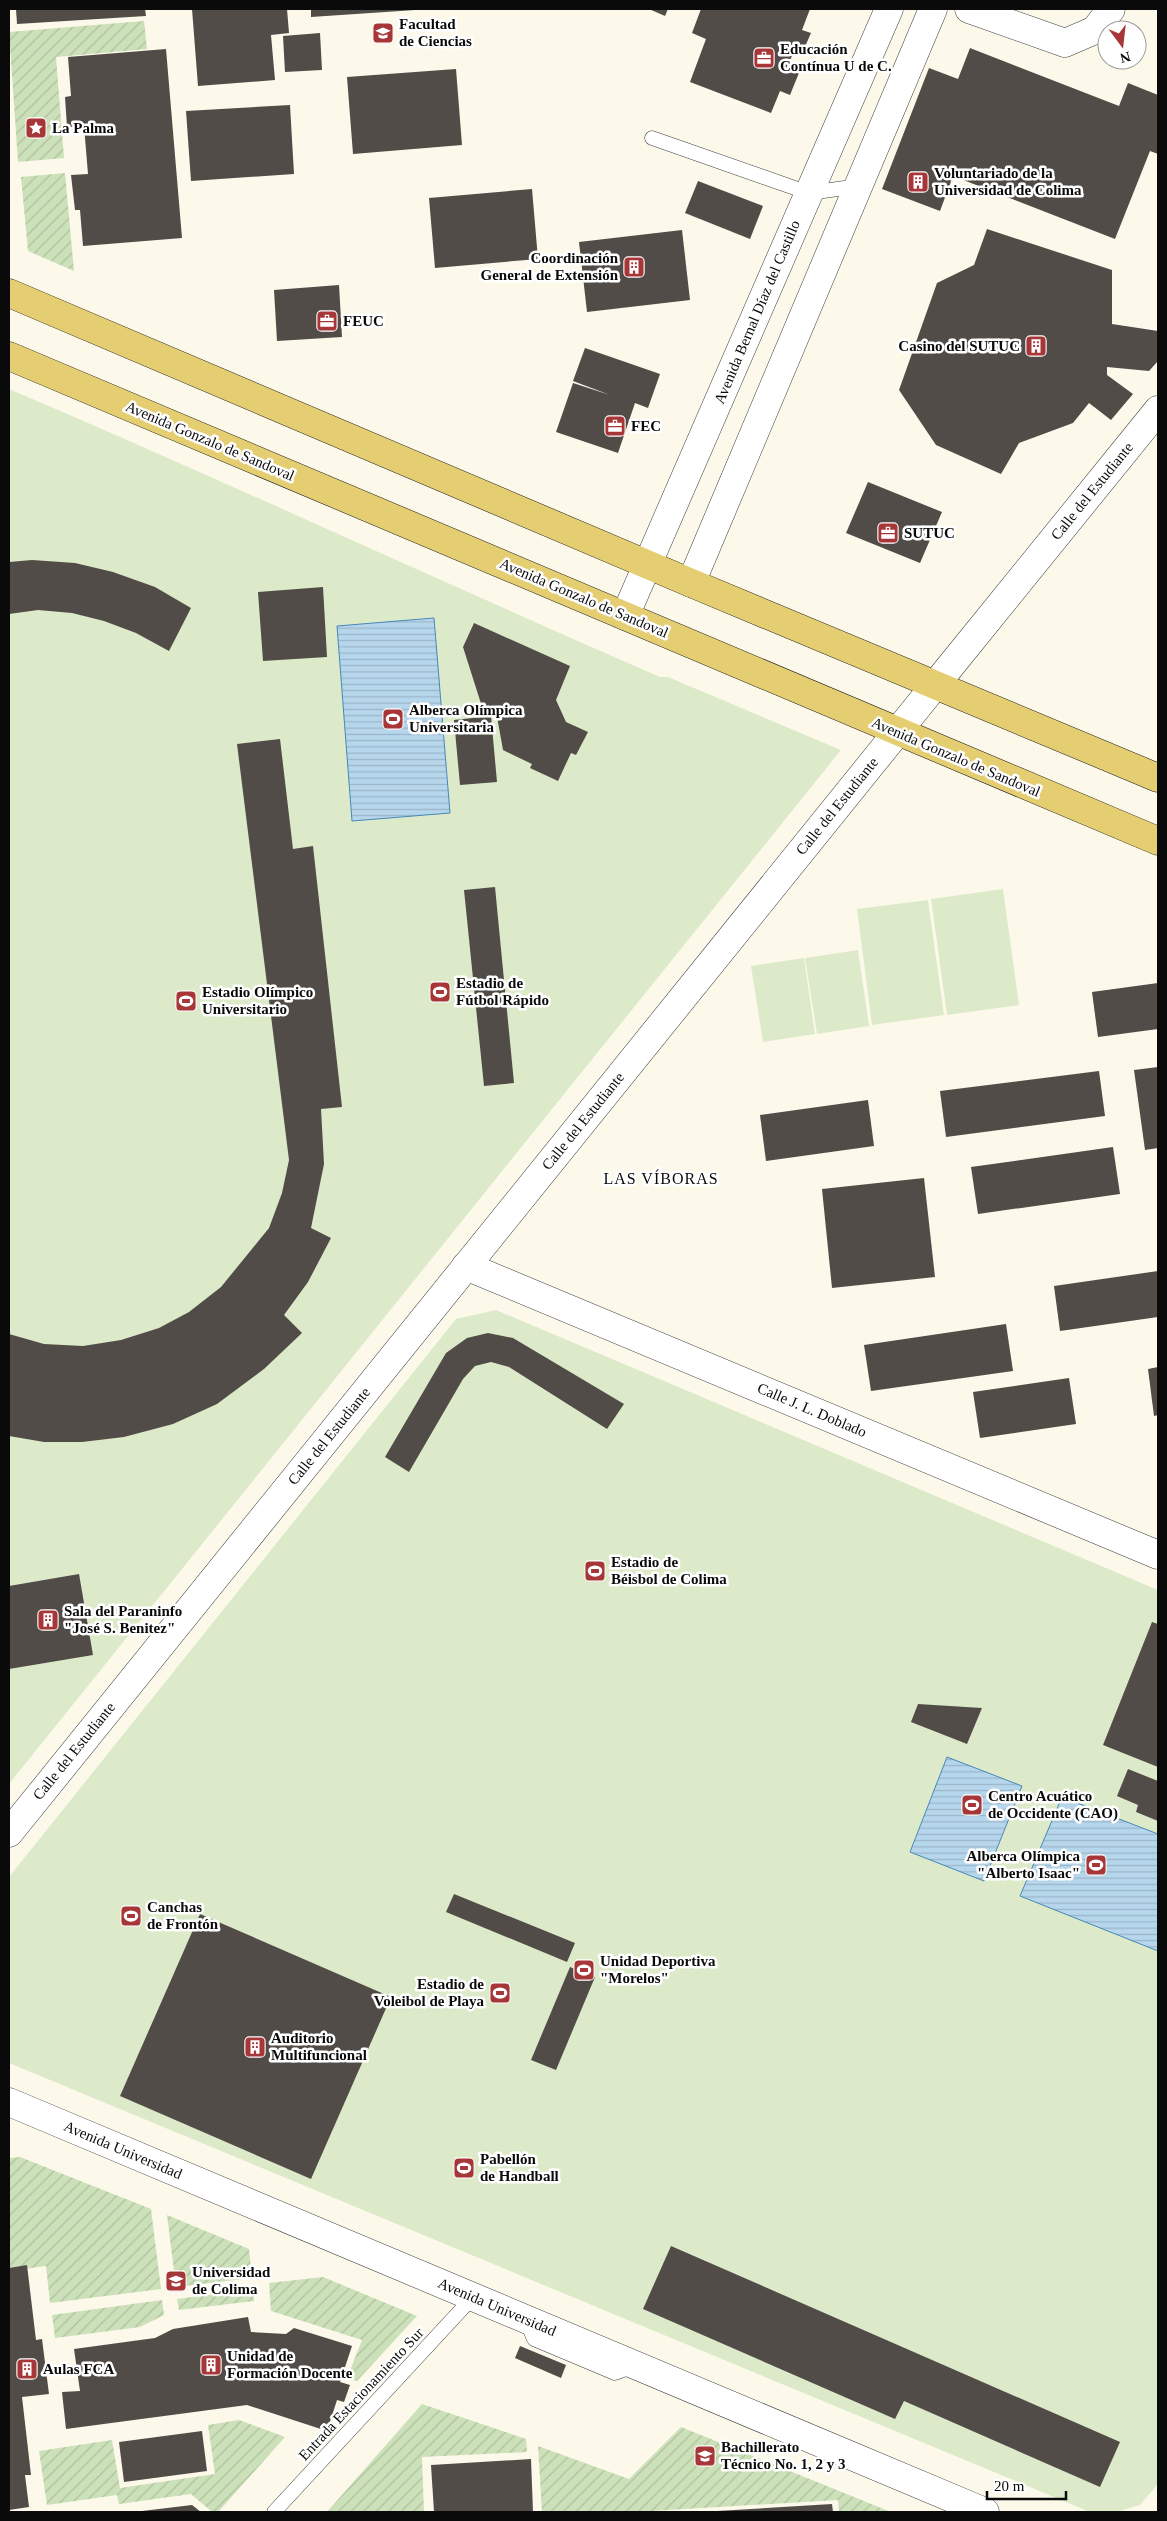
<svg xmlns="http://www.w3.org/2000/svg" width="1167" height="2521" font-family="'Times New Roman',serif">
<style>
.garden{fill:url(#garden-furrows)}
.pitch{fill:#ddeac9}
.water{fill:url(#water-rules);stroke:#4787b9}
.building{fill:#514c48}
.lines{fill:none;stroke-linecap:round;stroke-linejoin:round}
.service-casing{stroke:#3d3d3d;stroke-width:15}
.minor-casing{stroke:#3d3d3d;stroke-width:29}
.tertiary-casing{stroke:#3d3d3d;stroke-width:29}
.primary-casing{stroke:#1b1b1b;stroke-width:29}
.service{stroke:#fff;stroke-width:14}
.minor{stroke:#fff;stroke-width:28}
.tertiary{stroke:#fff;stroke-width:28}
.primary{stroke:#e5cd71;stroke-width:28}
.labels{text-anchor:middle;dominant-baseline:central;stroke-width:5;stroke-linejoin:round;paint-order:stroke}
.poi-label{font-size:15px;font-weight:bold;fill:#0a0a0a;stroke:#fff;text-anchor:start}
.street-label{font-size:15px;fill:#0a0a0a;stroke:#fff}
.neighbourhood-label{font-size:16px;letter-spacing:1px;fill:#0a0a0a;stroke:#fff}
</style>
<defs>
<pattern id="garden-furrows" width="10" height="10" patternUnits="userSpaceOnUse" patternTransform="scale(1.25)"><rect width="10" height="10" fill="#cce1b9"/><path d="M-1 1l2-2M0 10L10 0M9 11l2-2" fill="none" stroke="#aec09e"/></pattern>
<pattern id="water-rules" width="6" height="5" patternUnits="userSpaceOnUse" patternTransform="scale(1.25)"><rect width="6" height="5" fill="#b6d6ec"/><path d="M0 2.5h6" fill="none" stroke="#9bb6c9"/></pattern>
</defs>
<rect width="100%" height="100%" fill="#fcf9ea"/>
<g class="garden">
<path d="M144 21 147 49 56 57 64 158 18 162 9 32Z"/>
<path d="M65 173 74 271 28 251 21 177Z"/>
<path d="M20 2157 151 2209 161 2289 50 2303 46 2266 9 2271V2158Z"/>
<path d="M167 2215 249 2249 252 2278 176 2287Z"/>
<path d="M323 2277 417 2316 357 2381 347 2378 362 2340 271 2311 269 2283Z"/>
<path d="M253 2289 254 2301 179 2310 177 2299Z"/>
<path d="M162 2300 164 2315 140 2327 55 2338 52 2315Z"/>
<path d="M422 2404 526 2439 527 2452 422 2457 424 2512H327Z"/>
<path d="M239 2420 285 2437 218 2512H212L191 2494 119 2504 117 2495 47 2505 39 2451 112 2440 120 2488 215 2474 208 2425Z"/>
<path d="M681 2427 891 2512H839L838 2500 635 2512H542L538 2446 629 2479Z"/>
</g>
<g class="pitch">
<path d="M9 389C227 482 442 582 660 677H668L841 750 9 1784Z"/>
<path d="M1003 889 1019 1005 947 1015 931 899Z"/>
<path d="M928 900 944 1015 872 1025 857 909Z"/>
<path d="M858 950 869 1026 817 1034 805 958Z"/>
<path d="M804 958 815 1034 763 1042 751 966Z"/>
<path d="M496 1310 1158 1590V2484L1140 2505 1116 2512H1090L9 2063V1877L456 1319Z"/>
</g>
<g class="water">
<path d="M434 618 450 813 352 821 337 626Z"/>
<path d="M947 1757 1022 1786 984 1881 910 1852Z"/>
<path d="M1062 1797 1158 1834V1951L1020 1896Z"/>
</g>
<g class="building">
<path d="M16 9H145L146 16 17 24Z"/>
<path d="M192 9H287L289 33 271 35 275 80 198 86Z"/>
<path d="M311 9H415V10L311 17Z"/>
<path d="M649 9H668L665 16Z"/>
<path d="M701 9H810L802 30 811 33 804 49 796 46 789 63 801 68 790 95 780 91 771 113 690 82 706 39 692 33Z"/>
<path d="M320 33 322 70 285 72 283 36Z"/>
<path d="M970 48 1119 106 1128 83 1158 95V154L1150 151 1115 239 953 176 940 211 882 189 929 68 958 79Z"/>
<path d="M166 49 182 238 83 246 80 210H75L71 175 88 174 84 126 67 127 65 97 71 96 68 57Z"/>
<path d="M456 69 462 145 353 154 347 77Z"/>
<path d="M290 105 294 174 191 181 186 111Z"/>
<path d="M698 181 763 206 750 239 685 213Z"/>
<path d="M532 189 538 259 435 268 429 198Z"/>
<path d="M987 229 1112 270V324L1158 331V361L1149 371 1107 367V375L1133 394 1111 420 1089 403 1073 423 1019 443 1001 474 936 445 899 390 937 283 974 265Z"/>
<path d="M682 230 690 300 587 312 579 242Z"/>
<path d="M339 285 342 337 277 341 274 290Z"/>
<path d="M585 348 660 374 648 408 635 403 618 453 556 432 573 383 610 395 573 381Z"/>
<path d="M868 482 942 512 920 563 846 533Z"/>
<path d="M32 560 75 563 113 572 155 587 191 608 169 651 136 633 104 621 72 613 38 610 9 614V562Z"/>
<path d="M323 587 327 657 263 661 258 592Z"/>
<path d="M474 623 570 666 556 700 566 722 588 732 576 755 571 753 558 781 530 768 532 764 503 750 496 711 484 713 463 647Z"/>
<path d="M491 716 497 782 460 785 454 720Z"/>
<path d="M280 739 293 849 313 846 342 1107 321 1109 324 1164 311 1228 331 1238 308 1282 284 1315 302 1333 264 1369 217 1404 173 1424 124 1437 82 1442H44L9 1436V1334L44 1344 83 1346 121 1340 159 1328 189 1312 221 1287 269 1228 282 1193 289 1160 237 744Z"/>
<path d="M495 887 514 1083 484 1086 464 890Z"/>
<path d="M1158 983V1029L1098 1037 1092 992Z"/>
<path d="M1158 1067V1148L1145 1150 1134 1070Z"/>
<path d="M1099 1071 1105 1116 946 1137 940 1091Z"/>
<path d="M868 1100 874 1146 766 1161 760 1115Z"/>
<path d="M1113 1147 1120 1194 978 1214 971 1167Z"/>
<path d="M924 1178 935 1277 832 1288 822 1189Z"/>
<path d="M1158 1271V1317L1060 1331 1054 1286Z"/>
<path d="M1006 1324 1013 1371 871 1391 864 1345Z"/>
<path d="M488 1333 513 1338 624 1404 607 1429 509 1367 491 1362 475 1366 463 1379 409 1472 385 1457 446 1353 467 1338Z"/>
<path d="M1158 1367V1415L1154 1416 1148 1369Z"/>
<path d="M1069 1378 1076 1424 980 1438 973 1392Z"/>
<path d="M79 1574 93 1655 9 1669V1586Z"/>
<path d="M1152 1622 1158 1624V1767L1103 1745Z"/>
<path d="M918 1704 982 1708 967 1744 911 1722Z"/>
<path d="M1128 1769 1158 1781V1821L1136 1812 1138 1805 1117 1796Z"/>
<path d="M454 1894 575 1943 567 1962 446 1912Z"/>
<path d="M200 1914 391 1997 311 2179 120 2096Z"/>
<path d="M570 1967 595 1977 556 2070 531 2060Z"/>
<path d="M671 2246 1120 2442 1100 2487 904 2401 895 2419 643 2309Z"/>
<path d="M27 2265 36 2340 42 2339 49 2394 22 2397 31 2475H25L29 2507 9 2510V2268Z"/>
<path d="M248 2317 251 2332 286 2334 294 2328 352 2346 340 2382 350 2385 344 2402 337 2400 327 2431 247 2405 66 2429 62 2392 80 2391 74 2349 155 2338 173 2329Z"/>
<path d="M520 2346 566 2365 561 2378 515 2358Z"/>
<path d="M202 2431 207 2471 124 2482 119 2442Z"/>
<path d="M531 2459 533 2512H434L431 2465Z"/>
<path d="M832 2504 833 2512H717V2511Z"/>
<path d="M192 2505 201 2512H143L142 2511Z"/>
</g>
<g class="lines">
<g class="service-casing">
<g id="service">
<path d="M652 138 809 193 859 186"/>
<path d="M527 2322 534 2339 615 2373 634 2366"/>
<path d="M274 2512 473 2297"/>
</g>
</g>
<g class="minor-casing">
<path id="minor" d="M936 684 1158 410"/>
</g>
<g class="tertiary-casing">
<g id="tertiary">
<path d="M969 9 1065 43 1095 30 1111 9"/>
<path d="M691 583 933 9"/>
<path d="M625 616 889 9"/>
<path d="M466 1266 1158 1555"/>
<path d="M9 1833 936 684"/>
<path d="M9 2102 985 2512"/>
</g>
</g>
<g class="primary-casing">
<g id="primary">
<path d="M9 293 691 583 1158 778"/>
<path d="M9 356 1158 841"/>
</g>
</g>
<use href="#service" class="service"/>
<use href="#minor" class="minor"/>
<use href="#tertiary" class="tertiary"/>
<use href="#primary" class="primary"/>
</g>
<defs>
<g id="university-square" transform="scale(1.125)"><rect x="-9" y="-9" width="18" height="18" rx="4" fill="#a63637" stroke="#fff"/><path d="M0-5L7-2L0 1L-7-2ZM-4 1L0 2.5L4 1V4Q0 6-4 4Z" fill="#fff"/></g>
<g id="office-square" transform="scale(1.125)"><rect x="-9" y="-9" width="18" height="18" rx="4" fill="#a63637" stroke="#fff"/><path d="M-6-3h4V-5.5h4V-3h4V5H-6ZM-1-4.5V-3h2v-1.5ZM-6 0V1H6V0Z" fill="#fff"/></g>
<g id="sight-square" transform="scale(1.125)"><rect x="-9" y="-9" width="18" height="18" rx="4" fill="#a63637" stroke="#fff"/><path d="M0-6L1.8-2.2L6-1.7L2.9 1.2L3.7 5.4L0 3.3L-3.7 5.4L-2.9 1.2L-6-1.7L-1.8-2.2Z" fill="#fff"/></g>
<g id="building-square" transform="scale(1.125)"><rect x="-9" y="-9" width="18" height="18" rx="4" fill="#a63637" stroke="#fff"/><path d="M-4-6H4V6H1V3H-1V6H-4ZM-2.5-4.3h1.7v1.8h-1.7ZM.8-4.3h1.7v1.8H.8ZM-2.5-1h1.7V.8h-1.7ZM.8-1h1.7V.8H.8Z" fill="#fff"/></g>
<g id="stadium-square" transform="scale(1.125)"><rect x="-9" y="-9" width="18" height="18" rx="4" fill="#a63637" stroke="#fff"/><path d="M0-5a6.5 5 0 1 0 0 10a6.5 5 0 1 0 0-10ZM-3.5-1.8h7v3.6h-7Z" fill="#fff"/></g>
</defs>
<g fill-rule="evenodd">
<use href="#university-square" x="383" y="33"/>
<use href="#office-square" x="764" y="58"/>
<use href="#sight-square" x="36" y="128"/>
<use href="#building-square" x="918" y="182"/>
<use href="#building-square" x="634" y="267"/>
<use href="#office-square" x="327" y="321"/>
<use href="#building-square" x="1036" y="346"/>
<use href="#office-square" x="615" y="426"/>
<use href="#office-square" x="888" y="533"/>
<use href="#stadium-square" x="393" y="719"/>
<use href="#stadium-square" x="440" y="992"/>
<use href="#stadium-square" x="186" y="1001"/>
<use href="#stadium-square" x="595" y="1571"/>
<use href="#building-square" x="48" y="1620"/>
<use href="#stadium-square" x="972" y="1805"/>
<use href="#stadium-square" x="1096" y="1865"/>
<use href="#stadium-square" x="131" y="1916"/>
<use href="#stadium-square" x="584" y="1970"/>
<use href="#stadium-square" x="500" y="1993"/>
<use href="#building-square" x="255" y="2047"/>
<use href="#stadium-square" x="464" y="2168"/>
<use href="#university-square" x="176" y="2281"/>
<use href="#building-square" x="211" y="2365"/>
<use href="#building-square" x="27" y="2369"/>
<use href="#university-square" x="705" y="2456"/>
</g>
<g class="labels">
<g class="poi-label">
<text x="399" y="24">Facultad<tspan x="399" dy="17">de Ciencias</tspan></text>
<text x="780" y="49">Educación<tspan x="780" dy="17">Contínua U de C.</tspan></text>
<text x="52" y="128">La Palma</text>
<text x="934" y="173">Voluntariado de la<tspan x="934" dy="17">Universidad de Colima</tspan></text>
<text x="618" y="258" text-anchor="end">Coordinación<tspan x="618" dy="17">General de Extensión</tspan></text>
<text x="343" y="321">FEUC</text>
<text x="1020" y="346" text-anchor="end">Casino del SUTUC</text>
<text x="631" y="426">FEC</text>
<text x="904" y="533">SUTUC</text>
<text x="409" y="710">Alberca Olímpica<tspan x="409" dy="17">Universitaria</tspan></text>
<text x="456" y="983">Estadio de<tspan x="456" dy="17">Fútbol Rápido</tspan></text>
<text x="202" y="992">Estadio Olímpico<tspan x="202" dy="17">Universitario</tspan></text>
<text x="611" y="1562">Estadio de<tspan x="611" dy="17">Béisbol de Colima</tspan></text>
<text x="64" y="1611">Sala del Paraninfo<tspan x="64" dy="17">"José S. Benitez"</tspan></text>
<text x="988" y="1796">Centro Acuático<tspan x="988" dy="17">de Occidente (CAO)</tspan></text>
<text x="1080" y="1856" text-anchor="end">Alberca Olímpica<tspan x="1080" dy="17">"Alberto Isaac"</tspan></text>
<text x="147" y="1907">Canchas<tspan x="147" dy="17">de Frontón</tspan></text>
<text x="600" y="1961">Unidad Deportiva<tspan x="600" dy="17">"Morelos"</tspan></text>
<text x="484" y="1984" text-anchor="end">Estadio de<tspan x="484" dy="17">Voleibol de Playa</tspan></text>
<text x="271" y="2038">Auditorio<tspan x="271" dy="17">Multifuncional</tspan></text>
<text x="480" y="2159">Pabellón<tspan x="480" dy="17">de Handball</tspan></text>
<text x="192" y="2272">Universidad<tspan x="192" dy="17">de Colima</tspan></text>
<text x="227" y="2356">Unidad de<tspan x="227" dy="17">Formación Docente</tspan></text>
<text x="43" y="2369">Aulas FCA</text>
<text x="721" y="2447">Bachillerato<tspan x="721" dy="17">Técnico No. 1, 2 y 3</tspan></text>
</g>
<g class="street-label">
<text transform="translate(757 312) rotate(-67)">Avenida Bernal Díaz del Castillo</text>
<text transform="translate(210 441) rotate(23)">Avenida Gonzalo de Sandoval</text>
<text transform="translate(1092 491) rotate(-51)">Calle del Estudiante</text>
<text transform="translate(584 598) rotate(23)">Avenida Gonzalo de Sandoval</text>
<text transform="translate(956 757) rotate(23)">Avenida Gonzalo de Sandoval</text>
<text transform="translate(837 806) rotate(-51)">Calle del Estudiante</text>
<text transform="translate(583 1121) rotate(-51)">Calle del Estudiante</text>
<text transform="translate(812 1410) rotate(23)">Calle J. L. Doblado</text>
<text transform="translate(329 1436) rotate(-51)">Calle del Estudiante</text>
<text transform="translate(74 1751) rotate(-51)">Calle del Estudiante</text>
<text transform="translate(123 2150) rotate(23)">Avenida Universidad</text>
<text transform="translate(497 2307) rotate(23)">Avenida Universidad</text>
<text transform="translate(361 2394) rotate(-47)">Entrada Estacionamiento Sur</text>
</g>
<g class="neighbourhood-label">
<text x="661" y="1178">LAS VÍBORAS</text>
</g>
</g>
<rect width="1167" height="2521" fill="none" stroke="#0a0a0a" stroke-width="20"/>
<g transform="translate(1122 45) rotate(165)"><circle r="24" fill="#ffffff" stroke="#9d9d9d"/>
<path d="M0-4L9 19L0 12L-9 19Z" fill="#a63637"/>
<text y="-8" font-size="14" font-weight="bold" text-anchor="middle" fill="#0a0a0a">N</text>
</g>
<path d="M987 2491v8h79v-8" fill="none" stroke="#0a0a0a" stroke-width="2.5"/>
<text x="994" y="2491" font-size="15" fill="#0a0a0a" stroke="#ffffff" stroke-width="4" paint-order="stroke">20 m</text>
</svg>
